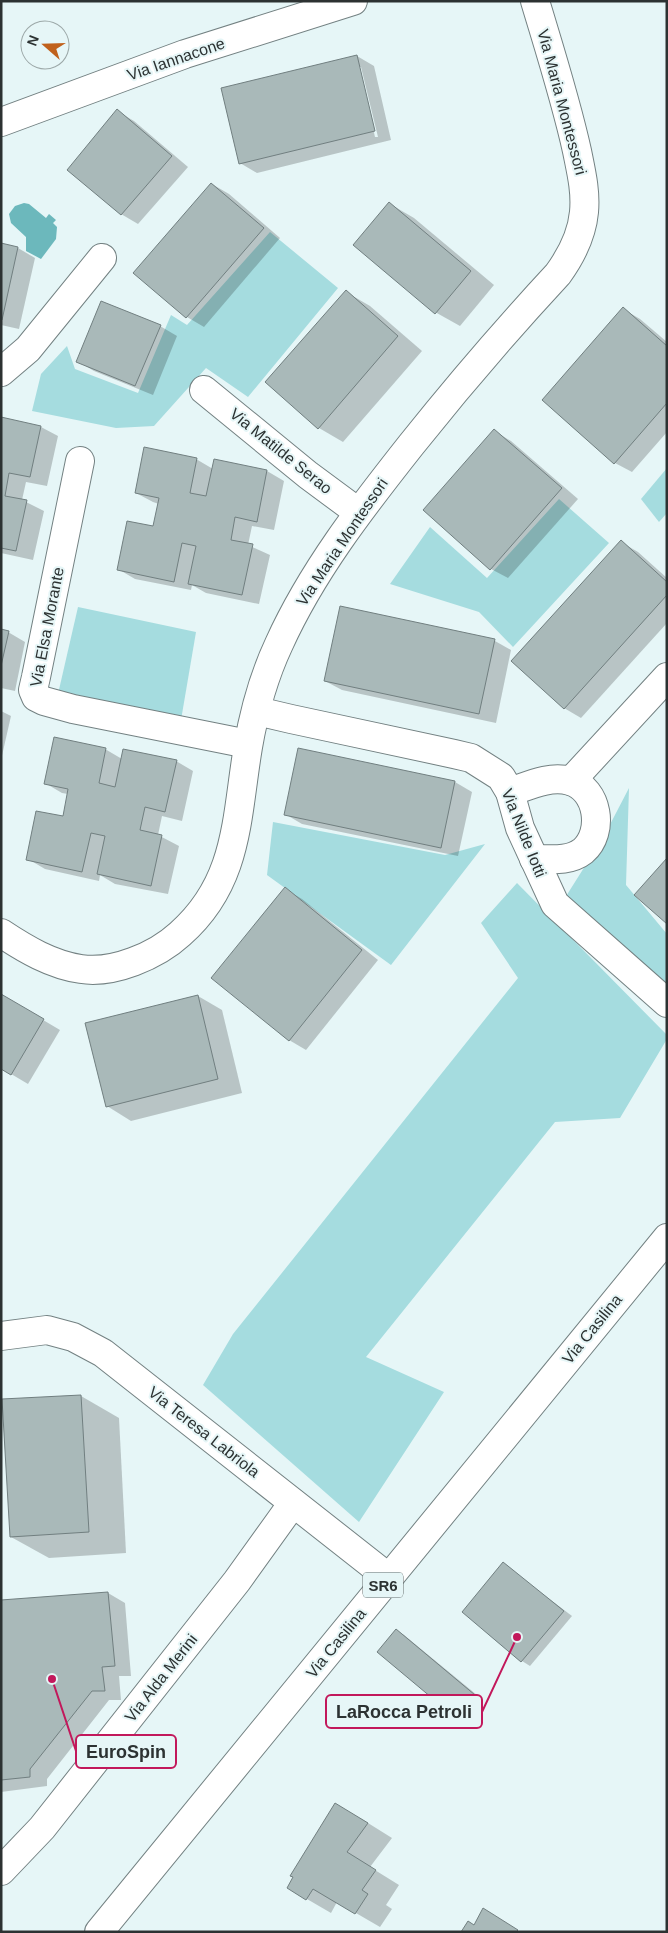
<svg xmlns="http://www.w3.org/2000/svg" width="668" height="1933" font-family="Arial,sans-serif">
<style>
.green{fill:#a5dcdf}
.water{fill:#6cb8bc}
.shadow{fill:#0003;fill-rule:evenodd}
.building{fill:#a9b9b9;stroke:#717f80}
.lines{fill:none;stroke-linecap:round;stroke-linejoin:round}
.minor-casing{stroke:#738182;stroke-width:30}
.major-casing{stroke:#738182;stroke-width:30}
.minor{stroke:#fff;stroke-width:28}
.major{stroke:#fff;stroke-width:28}
.labels{text-anchor:middle;dominant-baseline:central;stroke-width:4;stroke-linejoin:round;paint-order:stroke}
.shield{fill:#e6f6f7;stroke:#646d6d;stroke-width:1}
.shield-label{font-size:15px;font-weight:bold;fill:#2c3232}
.street-label{font-size:16px;fill:#2c3232;stroke:#e6f6f7}
.leader{fill:none;stroke:#c2185b;stroke-width:2}
.callout-dot{fill:#c2185b;stroke:#e6f6f7;stroke-width:2}
.callout{fill:#e6f6f7;stroke:#c2185b;stroke-width:2}
.callout-label{font-size:18px;text-anchor:middle;font-weight:bold;fill:#2c3232}
</style>
<rect width="100%" height="100%" fill="#e6f6f7"/>
<g class="green">
<path d="M270 232 338 288 248 397 206 368 154 426 116 428 32 411 41 374 67 346 75 369 138 393 171 315 187 325Z"/>
<path d="M667 468V513L659 522 641 499Z"/>
<path d="M559 499 609 543 513 647 479 612 390 584 430 527 487 578Z"/>
<path d="M78 607 196 632 181 720 58 694Z"/>
<path d="M629 788 626 885 667 934V987L563 901 604 836Z"/>
<path d="M273 822 445 855 485 844 391 965 267 875Z"/>
<path d="M517 883 667 1035V1039L620 1118 555 1122 366 1357 444 1392 359 1522 203 1385 233 1334 518 978 481 923Z"/>
</g>
<path class="water" d="M24 203 29 204 46 218 49 214 56 220 53 223 57 227 56 239 41 259 26 251V237L11 223 9 214 15 206Z"/>
<g class="shadow">
<path d="M357 56 374 66 391 140 257 173 240 163ZM359 67H361L378 137H375Z"/>
<path d="M117 111 134 121 188 167 138 224 121 214Z"/>
<path d="M212 184 229 194 280 238 204 327 187 317 135 273Z"/>
<path d="M390 204 414 218 494 285 460 326 435 312Z"/>
<path d="M1 245 18 248 35 258 19 329 1 325Z"/>
<path d="M346 292 370 306 422 351 343 442 319 428Z"/>
<path d="M623 309 640 319 667 342V432L632 472 615 463Z"/>
<path d="M160 326 177 336 153 395 94 371 77 361Z"/>
<path d="M1 418 41 427 58 436 47 486 26 482 22 500 44 511 33 560 1 553Z"/>
<path d="M494 431 511 441 578 499 508 578 491 569Z"/>
<path d="M196 459 213 469 215 460 267 471 284 481 274 530 252 526 248 545 270 555 259 604 206 593 192 585 191 590 135 579 118 569 154 528 159 504 153 502 136 493Z"/>
<path d="M621 542 638 552 667 578V623L581 718 564 708Z"/>
<path d="M1 630 8 632 25 642 15 691 1 688Z"/>
<path d="M495 641 511 650 496 723 342 690 325 681Z"/>
<path d="M1 711 11 716 1 760Z"/>
<path d="M105 749 122 759 176 761 193 771 182 821 162 816 158 835 179 846 168 894 115 884 100 875 99 881 45 869 28 859 64 818 68 794 62 793 45 783Z"/>
<path d="M455 782 472 792 458 856 302 824 285 814Z"/>
<path d="M285 889 302 899 378 960 306 1050 289 1040Z"/>
<path d="M1 995 60 1030 28 1084 1 1068Z"/>
<path d="M198 996 222 1010 242 1093 131 1121 107 1106Z"/>
<path d="M81 1396 119 1418 126 1553 49 1558 11 1537Z"/>
<path d="M503 1564 572 1616 530 1666 522 1661 464 1611Z"/>
<path d="M108 1593 125 1603 131 1676H119L121 1700H109L47 1779V1786L1 1792V1601Z"/>
<path d="M396 1630 404 1635 483 1700 465 1722 457 1717Z"/>
<path d="M360 1818 392 1838 370 1867 399 1885 386 1905 392 1909 380 1927 337 1902 331 1913 288 1888Z"/>
</g>
<g class="building">
<path d="M357 55 375 131 239 164 221 88Z"/>
<path d="M117 109 172 156 121 215 67 170Z"/>
<path d="M211 183 264 228 186 318 133 273Z"/>
<path d="M389 202 471 271 435 314 353 245Z"/>
<path d="M1 243 18 247 2 320H1Z"/>
<path d="M346 290 398 336 318 429 265 382Z"/>
<path d="M101 301 161 325 135 386 76 362Z"/>
<path d="M623 307 667 346V403L614 464 542 400Z"/>
<path d="M1 417 41 426 30 477 9 473 5 496 27 500 16 551 1 548Z"/>
<path d="M494 429 562 488 490 570 423 510Z"/>
<path d="M144 447 197 458 190 493 206 496 214 459 267 470 257 522 235 517 231 540 253 544 242 595 188 584 196 546 182 543 174 582 117 570 127 521 153 526 159 498 135 493Z"/>
<path d="M621 540 667 582V595L564 709 511 661Z"/>
<path d="M340 606 495 639 479 714 324 681Z"/>
<path d="M1 629 9 631 1 666Z"/>
<path d="M54 737 106 748 99 783 115 787 123 749 177 760 165 812 145 807 140 830 162 835 151 886 97 874 105 836 91 833 82 872 26 860 36 811 63 816 68 789 44 784Z"/>
<path d="M298 748 455 781 441 848 284 815Z"/>
<path d="M667 858V924L634 895Z"/>
<path d="M285 887 362 950 289 1041 211 978Z"/>
<path d="M1 994 44 1019 11 1075 1 1069Z"/>
<path d="M198 995 218 1079 106 1107 85 1023Z"/>
<path d="M81 1395 89 1532 10 1537 2 1399Z"/>
<path d="M503 1562 564 1611 521 1662 462 1612Z"/>
<path d="M108 1592 115 1666 102 1667 105 1691H92L30 1769V1777L1 1780V1600Z"/>
<path d="M396 1629 475 1695 456 1718 377 1652Z"/>
<path d="M335 1803 368 1823 347 1852 376 1870 362 1890 368 1894 355 1914 313 1889 306 1900 287 1888 293 1877 290 1876Z"/>
<path d="M483 1908 518 1930 516 1932H461L468 1921 474 1925Z"/>
</g>
<g class="lines">
<g class="minor-casing">
<g id="minor">
<path d="M1 122 185 54 353 1"/>
<path d="M1 372 28 349 102 258"/>
<path d="M204 390 308 475 358 512"/>
<path d="M80 461 36 677 33 690 36 697 44 701 73 709 248 744"/>
<path d="M257 711 291 719 454 754 471 758 501 777 510 792 520 828 555 904 667 1003"/>
<path d="M571 781 667 677"/>
<path d="M510 792C528 786 550 775 570 781 598 789 605 832 583 851 569 862 550 859 534 859"/>
<path d="M1 933C25 949 52 965 81 969 113 974 156 956 180 934 239 882 236 818 248 747 254 712 264 676 279 644 312 571 362 507 411 445 458 386 507 329 558 274 571 256 582 234 584 212 586 191 581 171 577 151 566 101 550 51 535 1"/>
<path d="M1 1336 47 1330 73 1337 103 1353 389 1578"/>
<path d="M1 1871 42 1828 237 1581 293 1503"/>
</g>
</g>
<g class="major-casing">
<path id="major" d="M99 1932 667 1238"/>
</g>
<use href="#minor" class="minor"/>
<use href="#major" class="major"/>
</g>
<g class="labels">
<rect class="shield" x="363" y="1572.5" width="40" height="25" rx="4"/>
<g class="shield-label">
<text x="383" y="1585">SR6</text>
</g>
<g class="street-label">
<text transform="translate(176 59) rotate(-19)">Via Iannacone</text>
<text transform="translate(562 102) rotate(75)">Via Maria Montessori</text>
<text transform="translate(281 451) rotate(39)">Via Matilde Serao</text>
<text transform="translate(342 542) rotate(-56)">Via Maria Montessori</text>
<text transform="translate(47 627) rotate(-79)">Via Elsa Morante</text>
<text transform="translate(524 833) rotate(68)">Via Nilde Iotti</text>
<text transform="translate(592 1329) rotate(-51)">Via Casilina</text>
<text transform="translate(204 1432) rotate(38)">Via Teresa Labriola</text>
<text transform="translate(336 1643) rotate(-51)">Via Casilina</text>
<text transform="translate(161 1678) rotate(-52)">Via Alda Merini</text>
</g>
</g>
<path class="leader" d="M517 1637L482 1712M52 1679L76 1751"/>
<g class="callout-dot">
<circle cx="517" cy="1637" r="5"/>
<circle cx="52" cy="1679" r="5"/>
</g>
<g class="callout">
<rect x="326" y="1695" width="156" height="33" rx="5"/>
<rect x="76" y="1735" width="100" height="33" rx="5"/>
</g>
<g class="callout-label">
<text x="404" y="1718">LaRocca Petroli</text>
<text x="126" y="1758">EuroSpin</text>
</g>
<rect width="668" height="1933" fill="none" stroke="#2c3232" stroke-width="5"/>
<g transform="translate(45 45) rotate(290)"><circle r="24" fill="#e6f6f7" stroke="#9ca8a8"/>
<path d="M0-4L9 19L0 12L-9 19Z" fill="#c0611c"/>
<text y="-8" font-size="14" font-weight="bold" text-anchor="middle" fill="#2c3232">N</text>
</g>
</svg>
